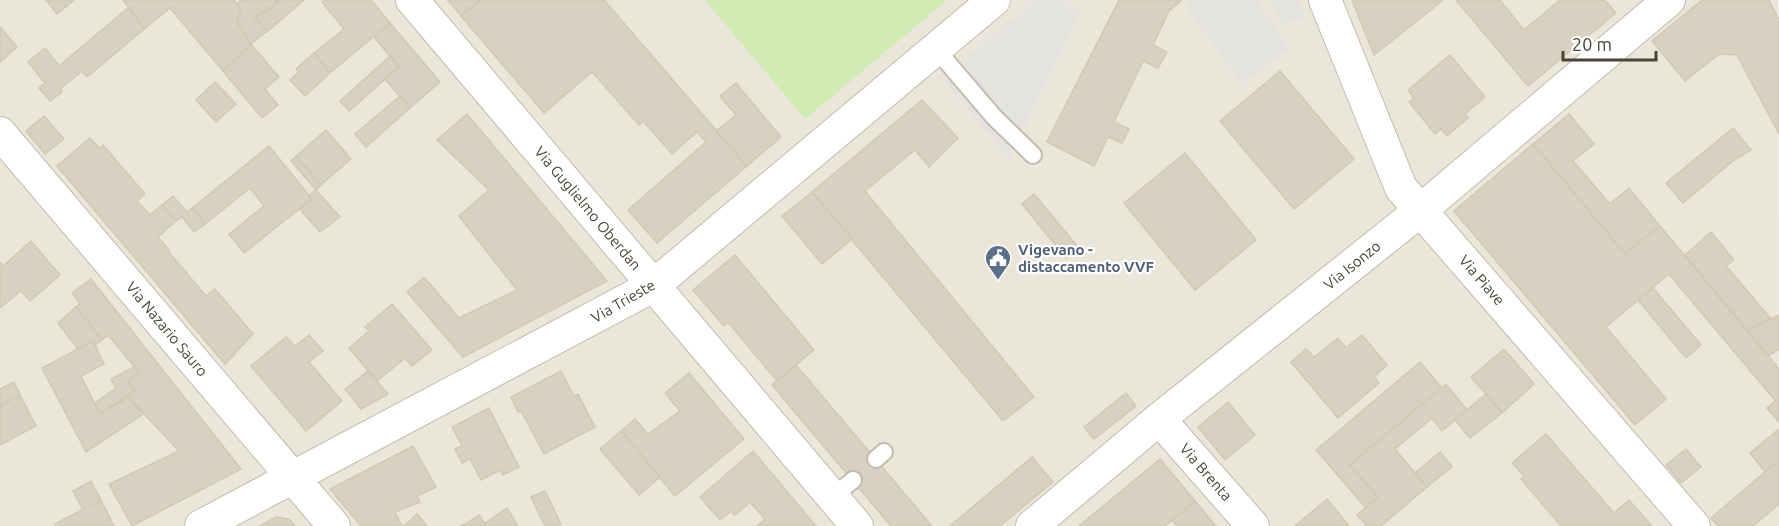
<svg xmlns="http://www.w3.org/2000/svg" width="1779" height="526" font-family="Ubuntu,sans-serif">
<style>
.residential{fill:#eae6d9}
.green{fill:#d0ebb3}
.parking{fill:#e5e3e0}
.building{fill:#d8d0c0;stroke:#d4c8b3;stroke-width:1.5}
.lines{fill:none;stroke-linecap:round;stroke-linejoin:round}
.service-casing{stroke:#c2bcad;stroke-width:20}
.minor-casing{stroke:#c2bcad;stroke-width:34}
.service{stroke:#fff;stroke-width:16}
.minor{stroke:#fff;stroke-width:32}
.labels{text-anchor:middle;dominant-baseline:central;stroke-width:4.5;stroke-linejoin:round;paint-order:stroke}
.street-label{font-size:15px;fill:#4b4538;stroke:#fff}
.service-label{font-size:15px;font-weight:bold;fill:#4e5e75;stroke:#fff;text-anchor:start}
</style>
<rect width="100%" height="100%" fill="#f6f3ec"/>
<path class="residential" d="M0 0H1778L1779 526H0Z"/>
<path class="green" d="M705 0H947L805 119Z"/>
<g class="parking">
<path d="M1036 0H1061L1079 15 1009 159 941 78Z"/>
<path d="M1193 0H1258L1289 49 1242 84 1185 5Z"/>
<path d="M1270 0H1298L1305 16 1281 26Z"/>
</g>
<g class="building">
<path d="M46 0H74L57 14Z"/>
<path d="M123 0H234L241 10 237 22 251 44 223 71 170 8 144 29Z"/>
<path d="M241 0H275L278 3 255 18 267 31 251 44 237 22 241 10 237 4Z"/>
<path d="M275 0H304L267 32 255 18 278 3Z"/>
<path d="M324 0H371L390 23 330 73 314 53 344 29 322 2Z"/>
<path d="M448 0H481L461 16Z"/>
<path d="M481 0H604L747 166 657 243 628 210 706 142 697 132 672 154 643 121 639 125 592 72 544 113 461 16Z"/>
<path d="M1119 0H1182L1169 11 1153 45 1167 52 1158 68 1143 61 1114 122 1129 129 1122 143 1108 137 1094 166 1047 142Z"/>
<path d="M1352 0H1442V1L1374 55Z"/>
<path d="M1456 0H1500L1524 30 1560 0H1605L1616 13 1528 86Z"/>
<path d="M1702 0H1769L1779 20V134L1737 55 1719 54 1685 81 1652 41Z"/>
<path d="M129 7 144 29 87 77 82 71 60 89 62 92 50 101 39 88 45 83 28 62 45 48 59 66Z"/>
<path d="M390 23 440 82 410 108 385 79 399 67 374 37Z"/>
<path d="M0 27 17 47 0 62Z"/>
<path d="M251 44 279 77 265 89 278 105 262 118 223 71Z"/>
<path d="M314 53 330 73 305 96 290 80 299 72 296 69Z"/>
<path d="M1450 55 1485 97 1465 114 1468 118 1447 136 1441 129 1435 134 1409 102 1414 98 1408 90Z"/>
<path d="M390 56 399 67 349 111 340 101Z"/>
<path d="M1280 71 1354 159 1294 209 1220 121Z"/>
<path d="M215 82 236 104 216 122 196 100Z"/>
<path d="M736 83 781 137 747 166 716 131 736 115 720 96Z"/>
<path d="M400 96 410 108 366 147 355 134Z"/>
<path d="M922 100 958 138 929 167 915 150 865 191 1034 397 1003 421 812 192Z"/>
<path d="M467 114 607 281 463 357 407 292 424 277 459 318 517 290 459 216 489 190 437 140Z"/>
<path d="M1569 114 1594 144 1573 161 1610 204 1629 188 1660 226 1625 254 1533 144Z"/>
<path d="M44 116 64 139 45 154 26 131Z"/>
<path d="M1733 128 1751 150 1734 160 1683 203 1666 183Z"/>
<path d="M326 130 351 159 321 185 296 156Z"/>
<path d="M90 138 99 148 103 145 145 194 137 201 150 215 162 205 176 221 158 237 169 250 168 251 206 296 215 289 253 334 225 364 57 166Z"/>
<path d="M1533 144 1625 254 1660 226 1779 369V405L1669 274 1606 327 1666 399 1635 425 1454 211Z"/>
<path d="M269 146 312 199 244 253 229 234 264 206 250 188 205 224 192 208Z"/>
<path d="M1185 153 1256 240 1195 290 1124 203Z"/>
<path d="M296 156 321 185 316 190 291 161Z"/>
<path d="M316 190 340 217 320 232 300 209 312 199 309 195Z"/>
<path d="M812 192 852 239 822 264 782 216Z"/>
<path d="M1034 194 1078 247 1066 258 1022 204Z"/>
<path d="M173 196 187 212 192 208 205 224 194 232 182 217 176 221 162 205Z"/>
<path d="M1711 232 1734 260 1726 266 1771 319 1747 330 1685 255Z"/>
<path d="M31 241 60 275 30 301 21 291 0 308V262L3 266Z"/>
<path d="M735 255 814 350 777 381 728 322 724 326 693 290Z"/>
<path d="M91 279 241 469 132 526 109 484 179 451 128 397 135 390 128 381 139 372 108 335 102 340 76 307 80 304 72 293Z"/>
<path d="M1653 288 1701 345 1686 358 1638 300Z"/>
<path d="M392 304 432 350 412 366 405 358 377 381 349 348 369 331 365 327Z"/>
<path d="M76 307 102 340 95 345 93 341 78 349 58 323Z"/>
<path d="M1779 315V349L1768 356 1747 330Z"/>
<path d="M309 335 323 351 309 362 342 401 306 431 251 366 286 337 295 346Z"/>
<path d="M1362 335 1387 365 1374 377 1379 383 1338 418 1291 362 1306 349 1314 357 1338 338 1346 348Z"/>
<path d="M93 341 104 364 81 376 100 414 128 397 143 414 86 452 42 368Z"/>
<path d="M1504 349 1534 384 1502 413 1471 377Z"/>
<path d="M1420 362 1442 388 1350 465 1378 497 1366 508 1316 450Z"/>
<path d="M796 365 932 526H891L772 385Z"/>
<path d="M134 367 139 372 128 381 135 390 100 414 95 403 116 388 111 379Z"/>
<path d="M368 371 388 394 361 409 345 389Z"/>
<path d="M561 371 574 396 578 394 595 427 544 454 521 411 518 412 511 397Z"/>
<path d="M689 373 744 439 675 496 621 431 635 419 648 434 680 411 665 393Z"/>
<path d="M14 382 20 395 0 406V389Z"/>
<path d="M1446 384 1467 410 1442 431 1432 418 1395 449 1427 487 1381 526H1367L1357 515 1378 497 1350 465Z"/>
<path d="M1126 393 1136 406 1094 439 1084 427Z"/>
<path d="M1486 394 1502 413 1470 438 1455 420Z"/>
<path d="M20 395 36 426 0 445V406Z"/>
<path d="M1775 401 1779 405V422L1767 408Z"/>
<path d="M1228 402 1255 435 1225 460 1198 427Z"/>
<path d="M489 408 519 467 503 475 500 470 481 480 470 459 462 463 455 449 462 446 452 427Z"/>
<path d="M1779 429V460L1765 472 1750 453Z"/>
<path d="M621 431 660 477 639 495 600 449Z"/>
<path d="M1546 434 1614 513 1629 500 1652 526H1561L1521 479 1524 476 1512 463Z"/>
<path d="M413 446 436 487 417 496 420 502 395 512 402 526H361L330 489Z"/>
<path d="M1686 449 1701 467 1681 483 1666 465Z"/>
<path d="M753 451 816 526H757L765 519 750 502 735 515 731 511 720 520 700 497Z"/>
<path d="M1440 452 1452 467 1427 487 1415 473Z"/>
<path d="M1032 457 1053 482 1000 526H950Z"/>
<path d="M1160 459 1195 501 1165 526H1079Z"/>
<path d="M1779 460V504L1753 526H1718L1711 518Z"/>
<path d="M91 481 101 500 83 510 73 491Z"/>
<path d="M545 491 561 524 556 526H545L531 497Z"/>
<path d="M1327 499 1349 526H1295Z"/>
<path d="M101 500 114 526H56L55 524Z"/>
<path d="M1195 501 1216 526H1177L1172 520Z"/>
<path d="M507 508 518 526H486L484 524Z"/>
<path d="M417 514 427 526H404Z"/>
<path d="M479 515 486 526H461L475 518Z"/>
<path d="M276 517 289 519 295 526H260Z"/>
</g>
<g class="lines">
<g class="service-casing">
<g id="service">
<path d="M936 49 994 117 1033 155"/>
<path d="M876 459 884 452"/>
<path d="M833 497 853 480"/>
</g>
</g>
<g class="minor-casing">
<g id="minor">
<path d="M412 0 857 526"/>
<path d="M1325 0 1401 188 1694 526"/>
<path d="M0 133 334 526"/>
<path d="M1159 419 1253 526"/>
<path d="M201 526 653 286 994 0"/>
<path d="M1032 526 1159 419 1421 210 1669 0"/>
</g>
</g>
<use href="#service" class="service"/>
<use href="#minor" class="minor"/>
</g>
<defs>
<g id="civic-pin" transform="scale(1.35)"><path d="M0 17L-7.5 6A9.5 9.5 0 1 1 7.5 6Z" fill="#5c6f8a" stroke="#fff"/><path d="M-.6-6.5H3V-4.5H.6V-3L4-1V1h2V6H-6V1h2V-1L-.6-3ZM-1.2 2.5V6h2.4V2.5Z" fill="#fff"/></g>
</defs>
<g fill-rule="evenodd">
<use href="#civic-pin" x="998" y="258"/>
</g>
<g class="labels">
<g class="street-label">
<text transform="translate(588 208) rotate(50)">Via Guglielmo Oberdan</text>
<text transform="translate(1352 265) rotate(-39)">Via Isonzo</text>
<text transform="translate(1482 280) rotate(49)">Via Piave</text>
<text transform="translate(623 301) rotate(-30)">Via Trieste</text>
<text transform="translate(167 329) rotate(50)">Via Nazario Sauro</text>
<text transform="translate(1206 472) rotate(49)">Via Brenta</text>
</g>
<g class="service-label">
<text x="1018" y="249">Vigevano -<tspan x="1018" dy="17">distaccamento VVF</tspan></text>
</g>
</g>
<path d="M1563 51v9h93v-9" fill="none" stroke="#4b4538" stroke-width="3"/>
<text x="1572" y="51" font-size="18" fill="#4b4538" stroke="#ffffff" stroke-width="4.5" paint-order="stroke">20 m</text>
</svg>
